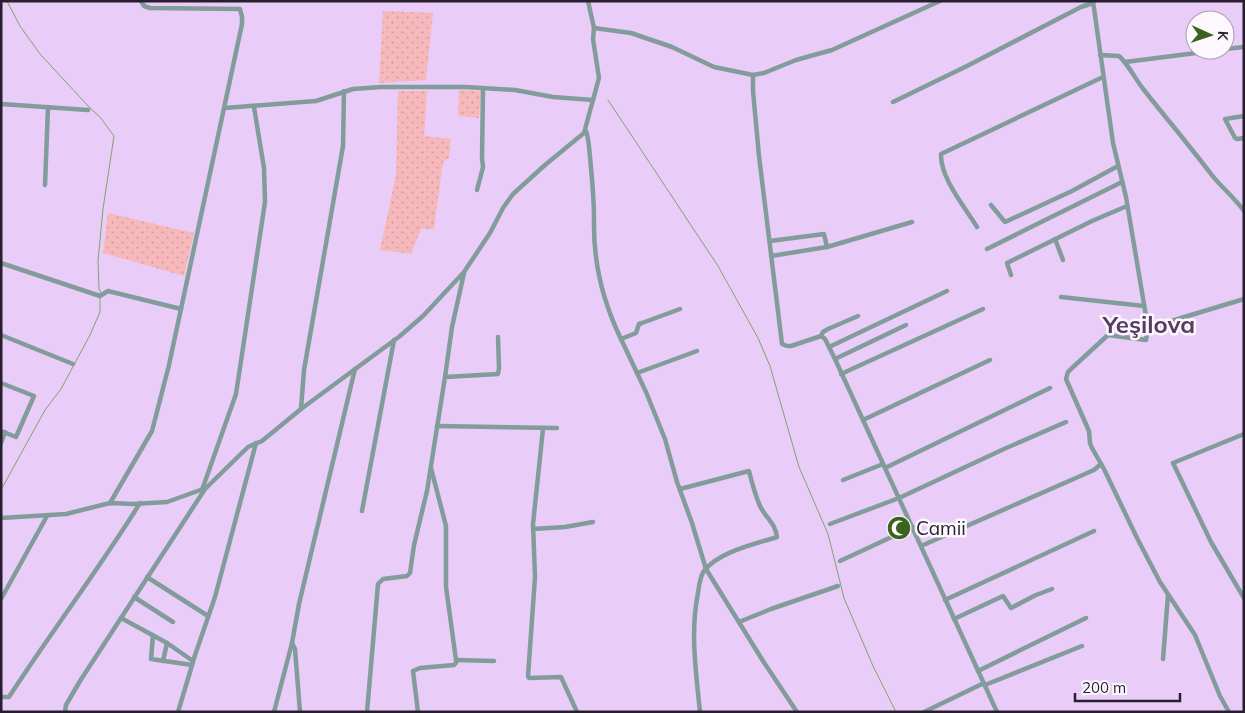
<svg xmlns="http://www.w3.org/2000/svg" width="1245" height="713" font-family="Mulish,sans-serif">
<style>
.grass{fill:url(#grass-dots)}
.lines{fill:none;stroke-linecap:round;stroke-linejoin:round}
.stream{stroke:#80a36d;stroke-width:1}
.street{stroke:#819c9b;stroke-width:4.5}
.labels{text-anchor:middle;dominant-baseline:central;stroke-width:5;stroke-linejoin:round;paint-order:stroke}
.poi-label{font-size:19px;fill:#291e2e;stroke:#fcf8fd;text-anchor:start}
.district-label{font-size:24px;font-weight:bold;fill:#563c61;stroke:#fcf8fd}
</style>
<defs>
<pattern id="grass-dots" width="8" height="8" patternUnits="userSpaceOnUse" patternTransform="scale(1.25)"><rect width="8" height="8" fill="#f7b8bc"/><path d="M2 2h.1M6 6h.1" fill="none" stroke="#d49ea2" stroke-width="1.8" stroke-linecap="round"/></pattern>
</defs>
<rect width="100%" height="100%" fill="#eaccf8"/>
<g class="grass">
<path d="M383 11 433 13 426 80 379 83Z"/>
<path d="M459 90 481 91 479 118 458 116Z"/>
<path d="M398 91H427L424 136 451 139 449 158 443 162 434 229H421L411 254 380 250 396 175Z"/>
<path d="M108 213 194 233 184 276 103 253Z"/>
</g>
<g class="lines">
<g class="stream">
<path d="M7 1 20 26 40 54 90 108 100 117 114 136 103 209 98 261 99 289 101 293"/>
<path d="M608 100 718 266 758 338 770 366 799 467 828 534 844 598 873 666 896 712"/>
<path d="M1 490 45 410 61 389 90 335 100 312V297"/>
</g>
<g class="street">
<path d="M1093 1 1113 143 1126 197 1148 328 1244 299"/>
<path d="M594 28 631 33 672 47 714 67 753 75 764 73 796 60 832 50 940 1"/>
<path d="M1225 49 1244 47"/>
<path d="M1100 55 1119 56C1129 65 1135 79 1144 90 1166 118 1189 145 1211 174 1221 187 1234 197 1244 211"/>
<path d="M1125 62 1220 50"/>
<path d="M753 75V91L759 156 782 344 787 346H791L821 336 823 332 828 329 858 316"/>
<path d="M893 102 967 66 1081 7 1093 3"/>
<path d="M1 104 88 110"/>
<path d="M225 108 316 101 353 89 381 87H466L515 90 553 97 593 100"/>
<path d="M1244 116 1225 119 1235 138 1237 139 1244 138"/>
<path d="M586 131C589 139 589 148 590 157 592 178 594 198 594 219 593 261 603 302 621 339"/>
<path d="M45 185 48 107"/>
<path d="M477 190 483 167 482 158 483 88"/>
<path d="M991 205 1005 222 1072 191 1118 166"/>
<path d="M977 227C965 207 940 178 941 154L1103 77"/>
<path d="M1055 239 1063 260"/>
<path d="M770 241 824 234 827 247"/>
<path d="M987 249 1122 182"/>
<path d="M771 256 827 247 912 222"/>
<path d="M1 263 100 296 108 291 181 309"/>
<path d="M1011 275 1007 263 1092 221 1127 206"/>
<path d="M1061 297 1144 306"/>
<path d="M680 309 642 323 639 324 636 333 621 339 646 392 665 439 677 482 692 523 706 569 763 661 797 712"/>
<path d="M1148 328 1146 340 1108 335 1072 368 1068 372 1066 379 1089 431 1090 443 1092 448 1104 469 1137 538 1160 582 1195 635 1220 696 1229 712"/>
<path d="M1 335 73 364"/>
<path d="M821 336 825 339 835 359 997 712"/>
<path d="M829 347 947 291"/>
<path d="M835 359 906 325"/>
<path d="M637 373 697 351"/>
<path d="M841 374 983 309"/>
<path d="M445 377 452 327 464 273"/>
<path d="M1 383 34 396 16 437 1 431"/>
<path d="M301 409 304 370 343 146 344 91"/>
<path d="M863 420 990 360"/>
<path d="M437 426 557 428"/>
<path d="M543 429 533 524 535 577 528 676 529 678 561 677 577 712"/>
<path d="M1244 434 1173 463 1211 542 1244 598"/>
<path d="M1 443 5 432"/>
<path d="M885 468 1050 388"/>
<path d="M843 480 883 464"/>
<path d="M680 489 749 471C752 483 755 495 760 506 765 517 776 524 777 537 755 544 718 552 704 571 700 576 699 586 698 593 690 632 696 672 700 712"/>
<path d="M202 490 236 394 265 202 264 168 254 107"/>
<path d="M110 503 152 431 169 365 242 24V17L240 9 150 8 144 6 141 1"/>
<path d="M362 511 394 340"/>
<path d="M1 518 66 514 110 503 133 504 167 502 206 488 248 447 262 441 301 409 400 336 423 316 464 272 490 233 503 208 513 194 545 165 584 133 599 78 593 39 594 28 588 1"/>
<path d="M830 524 899 498 1004 449 1066 422"/>
<path d="M533 529 565 527 593 522"/>
<path d="M921 546 1069 481 1094 470 1101 464"/>
<path d="M840 561 913 527"/>
<path d="M147 577 208 616"/>
<path d="M134 597 173 622"/>
<path d="M1 599 47 516"/>
<path d="M945 600 1094 531"/>
<path d="M121 618 167 643 193 661 215 597 256 443"/>
<path d="M954 619 1003 596 1011 608 1036 595 1052 589"/>
<path d="M739 622 771 609 838 586"/>
<path d="M153 635 151 659 192 665"/>
<path d="M292 643 299 604 355 369"/>
<path d="M1163 659 1168 595"/>
<path d="M456 660 494 661"/>
<path d="M163 661 167 643"/>
<path d="M978 671 1086 618"/>
<path d="M985 685 1082 646"/>
<path d="M1 697H9C52 631 99 569 140 503"/>
<path d="M65 712 66 705 80 681 205 489"/>
<path d="M178 712 193 662"/>
<path d="M274 712 292 643 295 649 300 712"/>
<path d="M367 712 378 584 383 579 407 576 410 573 414 545 427 491 445 377 498 374 499 368 498 337"/>
<path d="M418 712 413 671 420 668 454 665 456 663V660L446 587V526L431 468"/>
<path d="M924 712 984 683"/>
</g>
</g>
<defs>
<g id="mosque-disc" transform="scale(1.25)"><circle r="9.5" fill="#3a631e" stroke="#fcf8fd"/><path d="M3.5-4.9A6 6 0 1 0 3.5 4.9A5 5 0 1 1 3.5-4.9Z" fill="#fff"/></g>
</defs>
<g fill-rule="evenodd">
<use href="#mosque-disc" x="899" y="528"/>
</g>
<g class="labels">
<g class="poi-label">
<text x="916" y="528">Camii</text>
</g>
<g class="district-label">
<text x="1149" y="324">Yeşilova</text>
</g>
</g>
<rect width="1245" height="713" fill="none" stroke="#291e2e" stroke-width="5"/>
<g transform="translate(1210 35) rotate(93)"><circle r="24" fill="#fcf8fd" stroke="#a8a1aa"/>
<path d="M0-4L9 19L0 12L-9 19Z" fill="#3a631e"/>
<text y="-8" font-size="14" font-weight="bold" text-anchor="middle" fill="#291e2e">K</text>
</g>
<path d="M1075 693v8h105v-8" fill="none" stroke="#291e2e" stroke-width="2.5"/>
<text x="1082" y="693" font-size="15" fill="#291e2e" stroke="#fcf8fd" stroke-width="4" paint-order="stroke">200 m</text>
</svg>
